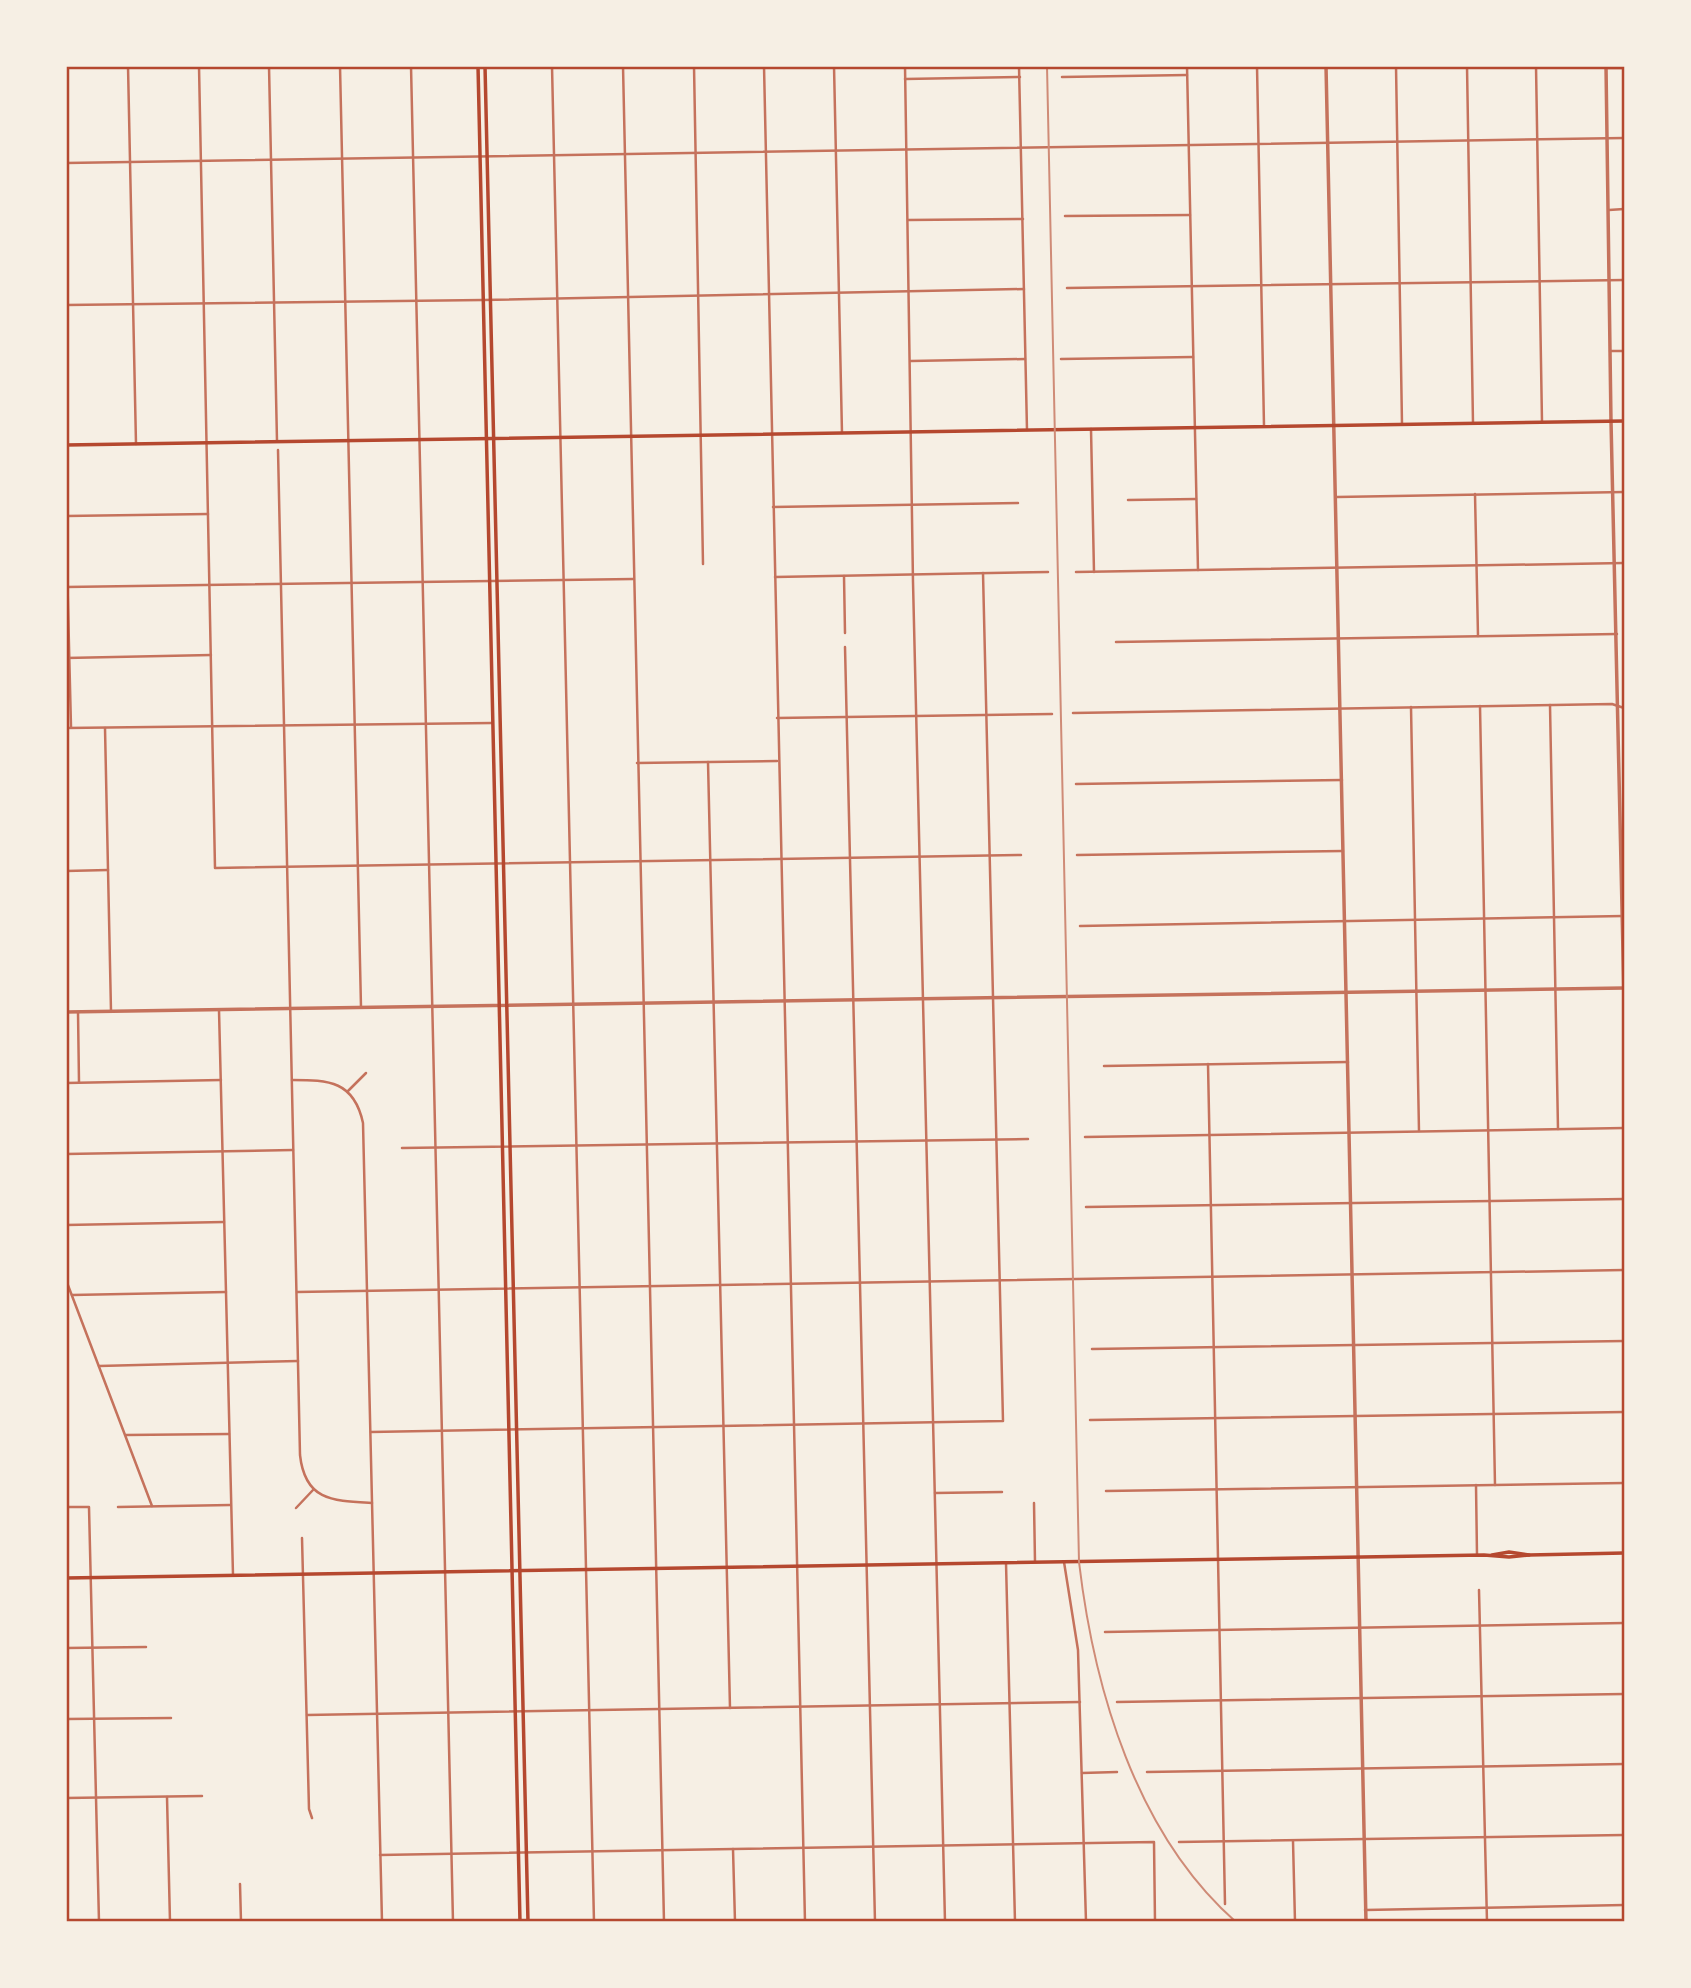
<svg xmlns="http://www.w3.org/2000/svg" width="1691" height="1988" font-family="Manrope,sans-serif">
	<style>
		.lines { fill: none; stroke-linecap: round; stroke-linejoin: round }
		.minor { stroke: #c5725c; stroke-width: 2.5 }
		.tertiary { stroke: #c5725c; stroke-width: 3.5 }
		.secondary { stroke: #b5482f; stroke-width: 3.5 }
		.primary { stroke: #b5482f; stroke-width: 3.5 }
		.rail { stroke: #cf8b77; stroke-width: 2 }
		.neatline { fill: none; stroke: #b5482f; stroke-width: 2.5 }
	</style>
	<rect width="100%" height="100%" fill="#f6efe4"/>
	<g class="lines">
		<!-- minor -->
		<g class="minor">
			<path d="M128 66 136 444"/>
			<path d="M199 66 215 868 1021 855"/>
			<path d="M269 66 277 441"/>
			<path d="M340 66 361 1007"/>
			<path d="M411 66 453 1922"/>
			<path d="M552 66 594 1922"/>
			<path d="M623 66 664 1922"/>
			<path d="M694 66 703 564"/>
			<path d="M764 66 805 1922"/>
			<path d="M834 66 842 433"/>
			<path d="M905 66 913 582 945 1922"/>
			<path d="M1019 66 1027 430"/>
			<path d="M1187 66 1198 570"/>
			<path d="M1257 66 1264 426"/>
			<path d="M1396 66 1402 424"/>
			<path d="M1467 66 1473 423"/>
			<path d="M1536 66 1542 422"/>
			<path d="M1606 68H1624"/>
			<path d="M1062 77 1187 75"/>
			<path d="M905 79 1020 77"/>
			<path d="M66 163 1624 138"/>
			<path d="M1609 210 1624 209"/>
			<path d="M1065 216 1190 215"/>
			<path d="M908 220 1023 219"/>
			<path d="M1067 288 1624 280"/>
			<path d="M66 305 483 300 1024 289"/>
			<path d="M1610 351H1624"/>
			<path d="M1061 359 1193 357"/>
			<path d="M911 361 1025 359"/>
			<path d="M1091 429 1094 572"/>
			<path d="M278 450 300 1455C305 1501 333 1501 372 1503"/>
			<path d="M1475 494 1478 636"/>
			<path d="M1337 497 1624 492"/>
			<path d="M1128 500 1196 499"/>
			<path d="M773 507 1018 503"/>
			<path d="M66 516 208 514"/>
			<path d="M66 524 71 727"/>
			<path d="M1076 572 1624 563"/>
			<path d="M844 576 845 633"/>
			<path d="M775 577 1048 572"/>
			<path d="M66 587 633 579"/>
			<path d="M1116 642 1617 634"/>
			<path d="M845 647 875 1922"/>
			<path d="M66 658 211 655"/>
			<path d="M1550 705 1558 1129"/>
			<path d="M1480 706 1495 1485"/>
			<path d="M1411 707 1419 1131"/>
			<path d="M1073 713 1612 704 1624 708"/>
			<path d="M777 718 1052 714"/>
			<path d="M66 728 492 723"/>
			<path d="M105 728 111 1011"/>
			<path d="M708 762 730 1708"/>
			<path d="M637 763 777 761"/>
			<path d="M1076 784 1342 780"/>
			<path d="M1077 855 1343 851"/>
			<path d="M66 871 108 870"/>
			<path d="M1080 926 1623 916"/>
			<path d="M219 1010 233 1575"/>
			<path d="M78 1012 79 1082"/>
			<path d="M1208 1064 1225 1904"/>
			<path d="M1104 1066 1348 1062"/>
			<path d="M292 1080C329 1080 354 1081 363 1123L382 1922"/>
			<path d="M66 1083 221 1080"/>
			<path d="M348 1091 366 1073"/>
			<path d="M1085 1137 1624 1128"/>
			<path d="M402 1148 1028 1139"/>
			<path d="M66 1154 293 1150"/>
			<path d="M1086 1207 1624 1199"/>
			<path d="M66 1225 224 1222"/>
			<path d="M66 1280 152 1506"/>
			<path d="M297 1292 1624 1270"/>
			<path d="M72 1295 226 1292"/>
			<path d="M1092 1349 1624 1341"/>
			<path d="M99 1366 298 1361"/>
			<path d="M1090 1420 1624 1412"/>
			<path d="M371 1432 1003 1421 983 573"/>
			<path d="M126 1435 229 1434"/>
			<path d="M1476 1485 1477 1555"/>
			<path d="M1106 1491 1624 1483"/>
			<path d="M935 1493 1002 1492"/>
			<path d="M1034 1503 1035 1562"/>
			<path d="M66 1507H89L99 1922"/>
			<path d="M118 1507 230 1505"/>
			<path d="M296 1508 313 1490"/>
			<path d="M302 1538 309 1809 312 1818"/>
			<path d="M1064 1562 1078 1650 1086 1922"/>
			<path d="M1006 1563 1015 1922"/>
			<path d="M1479 1590 1487 1922"/>
			<path d="M1105 1632 1624 1623"/>
			<path d="M66 1648 146 1647"/>
			<path d="M1117 1702 1624 1694"/>
			<path d="M307 1715 1080 1702"/>
			<path d="M66 1719 171 1718"/>
			<path d="M1147 1772 1624 1764"/>
			<path d="M1082 1773 1117 1772"/>
			<path d="M167 1797 170 1922"/>
			<path d="M66 1798 202 1796"/>
			<path d="M1293 1841 1295 1922"/>
			<path d="M1179 1842 1624 1835"/>
			<path d="M733 1849 735 1922"/>
			<path d="M380 1855 1154 1842 1155 1922"/>
			<path d="M240 1884 241 1922"/>
			<path d="M1365 1910 1624 1905"/>
		</g>
		<!-- tertiary -->
		<g class="tertiary">
			<path d="M1326 66 1366 1922"/>
			<path d="M1606 66 1611 421 1624 997"/>
			<path d="M66 1012 1624 988"/>
		</g>
		<!-- secondary -->
		<g class="secondary">
			<path d="M66 445 1624 421"/>
			<path d="M1492 1555 1509 1552 1529 1555"/>
			<path d="M66 1578 1484 1555 1509 1557 1529 1555 1624 1553"/>
		</g>
		<!-- primary -->
		<g class="primary">
			<path d="M478 66 520 1922"/>
			<path d="M485 66 528 1922"/>
		</g>
		<!-- rail -->
		<path class="rail" d="M1047 66 1079 1562C1094 1689 1136 1834 1236 1922"/>
	</g>
	<!-- border -->
	<rect width="1691" height="1988" fill="none" stroke="#f6efe4" stroke-width="136"/>
	<rect x="68" y="68" width="1555" height="1852" class="neatline"/>
</svg>
